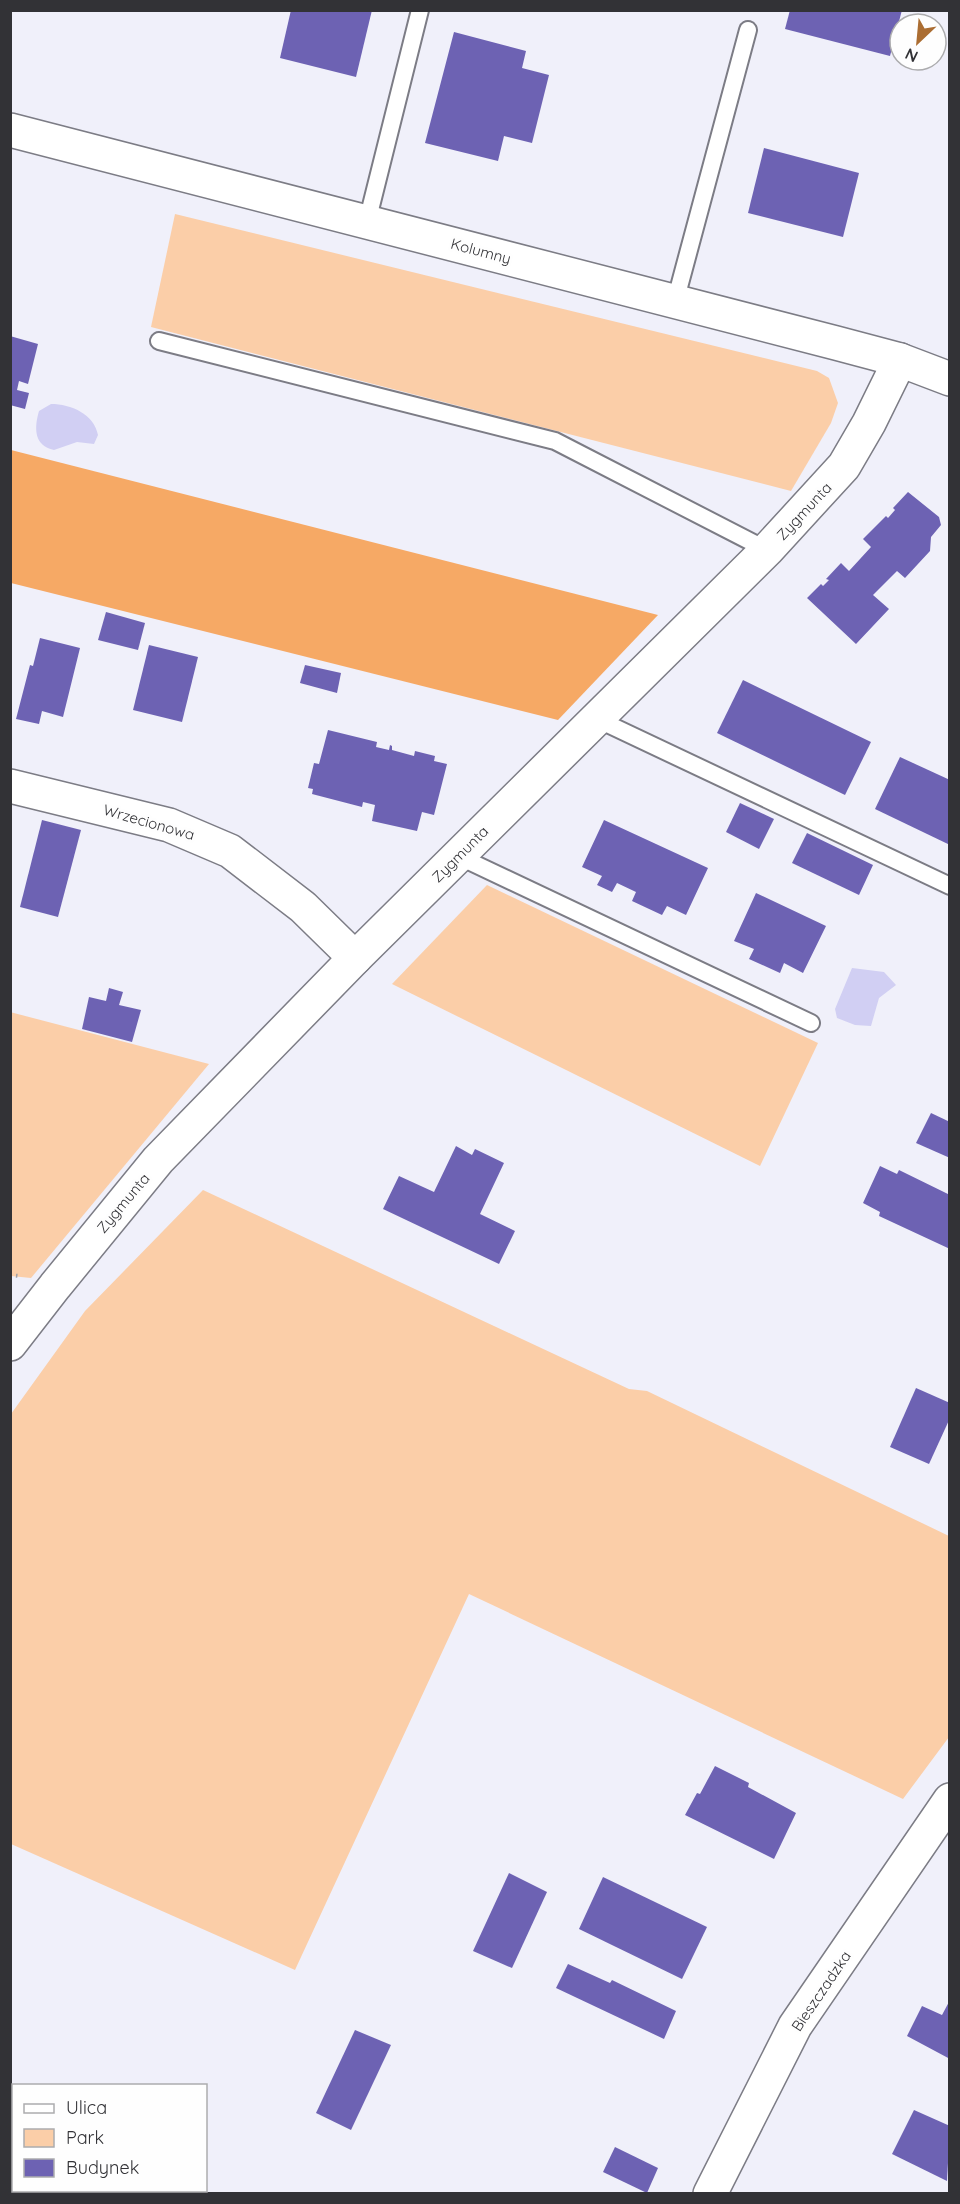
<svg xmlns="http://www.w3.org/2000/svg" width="960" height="2204" font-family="Quicksand,sans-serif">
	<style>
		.green { fill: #fbcea8 }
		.forest { fill: #f6a965 }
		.water { fill: #d1cff3 }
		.building { fill: #6d62b3 }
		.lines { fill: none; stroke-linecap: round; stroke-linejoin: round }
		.service-casing { stroke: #7c7c85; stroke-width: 20 }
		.minor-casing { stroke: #7c7c85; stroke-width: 36 }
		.tertiary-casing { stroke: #7c7c85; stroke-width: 36 }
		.path { stroke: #9f9fa6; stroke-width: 4; stroke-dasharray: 1.5 4.5; stroke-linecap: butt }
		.service { stroke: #fff; stroke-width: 16 }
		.minor { stroke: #fff; stroke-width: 33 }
		.tertiary { stroke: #fff; stroke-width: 33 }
		.labels { text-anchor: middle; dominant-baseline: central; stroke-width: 6; stroke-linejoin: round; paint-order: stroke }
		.street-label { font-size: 15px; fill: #323236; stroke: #fefefe }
	</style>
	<rect width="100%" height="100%" fill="#f0f0fa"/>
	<!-- green -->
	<g class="green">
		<path d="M175 214 817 371 829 378 838 403 831 423 791 491 151 327Z"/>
		<path d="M487 885 818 1043 760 1166 392 984Z"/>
		<path d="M10 1012 209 1064 31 1278 11 1276Z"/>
		<path d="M203 1190 629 1389 647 1391 949 1536V1737L903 1799 469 1594 295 1970 11 1844V1414L85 1311Z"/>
	</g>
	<!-- forest -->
	<path class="forest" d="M10 450H11L658 615 558 720 11 583Z"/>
	<!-- water -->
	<g class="water">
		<path d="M51 404C71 404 94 414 98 435L94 444 77 442 54 450C34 446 34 428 39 411Z"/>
		<path d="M852 968 884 972 896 985 879 998 871 1026 855 1025 837 1018 835 1009Z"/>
	</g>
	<!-- building -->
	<g class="building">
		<path d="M291 10H372L356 77 280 58Z"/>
		<path d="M790 10H902L890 56 785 29Z"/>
		<path d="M454 32 526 51 522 68 549 75 532 143 504 136 498 161 425 143Z"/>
		<path d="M764 148 859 173 843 237 748 213Z"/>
		<path d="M10 336 38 344 28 384 19 381 17 390 29 393 25 409 10 405Z"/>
		<path d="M908 492 939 517 941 525 931 537 930 551 905 578 897 571 873 595 889 609 856 644 807 598 821 584 823 586 829 580 826 579 841 563 849 571 871 547 863 539 886 516 888 518 895 510 893 508Z"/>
		<path d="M106 612 145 623 138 650 98 640Z"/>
		<path d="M40 638 80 648 63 717 42 711 39 724 16 719 30 665 33 666Z"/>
		<path d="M149 645 198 657 182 722 133 710Z"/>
		<path d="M305 665 341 673 337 693 300 683Z"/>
		<path d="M743 680 871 742 845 795 717 733Z"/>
		<path d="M328 730 377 742 376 747 389 750 390 745 392 746V750L414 756 415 751 435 756 434 761 447 764 434 815 422 812 417 831 372 821 375 805 363 802 362 807 312 794 313 789 308 788 314 763 319 764Z"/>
		<path d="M900 757 950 780V845L875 809Z"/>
		<path d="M740 803 774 819 759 849 726 832Z"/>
		<path d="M42 820 81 830 58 917 20 907Z"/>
		<path d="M604 820 708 868 686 915 667 906 662 915 632 901 636 892 617 883 612 892 597 885 602 876 582 867Z"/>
		<path d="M807 833 873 865 859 895 792 863Z"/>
		<path d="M756 893 826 926 803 973 784 963 780 973 749 959 754 949 734 941Z"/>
		<path d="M109 988 123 992 119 1005 141 1010 132 1042 82 1029 89 997 106 1001Z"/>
		<path d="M931 1113 950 1122V1158L916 1143Z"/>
		<path d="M456 1146 472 1155 475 1149 504 1163 480 1214 515 1231 499 1264 383 1209 399 1176 434 1192Z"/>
		<path d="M880 1166 897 1174 899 1170 950 1195V1249L879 1216 880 1212 863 1203Z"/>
		<path d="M916 1388 950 1403V1418L929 1464 890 1447Z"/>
		<path d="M715 1766 749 1783 748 1787 796 1813 774 1859 685 1815 697 1793 700 1794Z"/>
		<path d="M509 1873 547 1892 512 1968 473 1951Z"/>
		<path d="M603 1877 707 1927 682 1979 579 1929Z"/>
		<path d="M568 1964 610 1983 612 1980 676 2011 664 2039 556 1988Z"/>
		<path d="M950 2000V2059L907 2036 922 2006 942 2015Z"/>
		<path d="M355 2030 391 2045 351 2130 316 2113Z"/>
		<path d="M914 2110 950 2126 947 2181 892 2154Z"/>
		<path d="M615 2147 658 2168 647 2193 603 2172Z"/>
	</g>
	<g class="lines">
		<!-- service casing -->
		<g class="service-casing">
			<g id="service">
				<path d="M367 222 420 10"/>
				<path d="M675 302 748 30"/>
				<path d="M159 341 555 441 767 550"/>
				<path d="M597 719 950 886"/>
				<path d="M458 856 811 1023"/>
			</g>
		</g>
		<!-- minor casing -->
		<g class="minor-casing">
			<g id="minor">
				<path d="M10 786 169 825 230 851 303 907 355 958"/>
				<path d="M10 1344 55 1286 158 1160 355 958 767 550 844 466 869 423 900 360"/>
				<path d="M710 2194 795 2026 950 1800"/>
			</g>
		</g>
		<!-- tertiary casing -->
		<g class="tertiary-casing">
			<path id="tertiary" d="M10 130 836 343 900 360 950 379"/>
		</g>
		<!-- path -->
		<g class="path">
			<path d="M10 1275 19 1276"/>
			<path d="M10 2118 14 2119"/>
			<path d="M170 2190 176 2194"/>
		</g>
		<!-- service -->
		<use href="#service" class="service"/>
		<!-- minor -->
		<use href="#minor" class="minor"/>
		<!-- tertiary -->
		<use href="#tertiary" class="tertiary"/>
	</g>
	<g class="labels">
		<!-- street labels -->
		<g class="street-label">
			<text transform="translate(481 251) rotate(15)">Kolumny</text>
			<text transform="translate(804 511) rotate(-47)">Zygmunta</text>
			<text transform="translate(149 822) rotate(16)">Wrzecionowa</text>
			<text transform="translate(460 854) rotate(-45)">Zygmunta</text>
			<text transform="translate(123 1203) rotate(-50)">Zygmunta</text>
			<text transform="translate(821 1991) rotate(-56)">Bieszczadzka</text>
		</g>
	</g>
	<!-- border -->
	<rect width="960" height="2204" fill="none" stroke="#323236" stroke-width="24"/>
	<!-- legend -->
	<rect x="12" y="2084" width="195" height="108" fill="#fefefe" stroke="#acacae" stroke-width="1.5"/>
	<rect x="24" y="2104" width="30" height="9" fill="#ffffff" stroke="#acacae" stroke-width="1.5"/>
	<text x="66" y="2114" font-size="18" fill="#323236">Ulica</text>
	<rect x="24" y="2129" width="30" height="18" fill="#fbcea8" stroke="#acacae" stroke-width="1.5"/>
	<text x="66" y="2144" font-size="18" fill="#323236">Park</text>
	<rect x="24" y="2159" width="30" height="18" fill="#6d62b3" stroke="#acacae" stroke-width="1.5"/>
	<text x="66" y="2174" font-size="18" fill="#323236">Budynek</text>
	<!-- north arrow -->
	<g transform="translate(918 42) rotate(206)"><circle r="28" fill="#fefefe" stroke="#acacae" stroke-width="1.5"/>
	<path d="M0-4.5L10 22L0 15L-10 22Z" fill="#ab6d32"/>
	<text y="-9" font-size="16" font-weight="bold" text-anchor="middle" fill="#323236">N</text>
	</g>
</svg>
